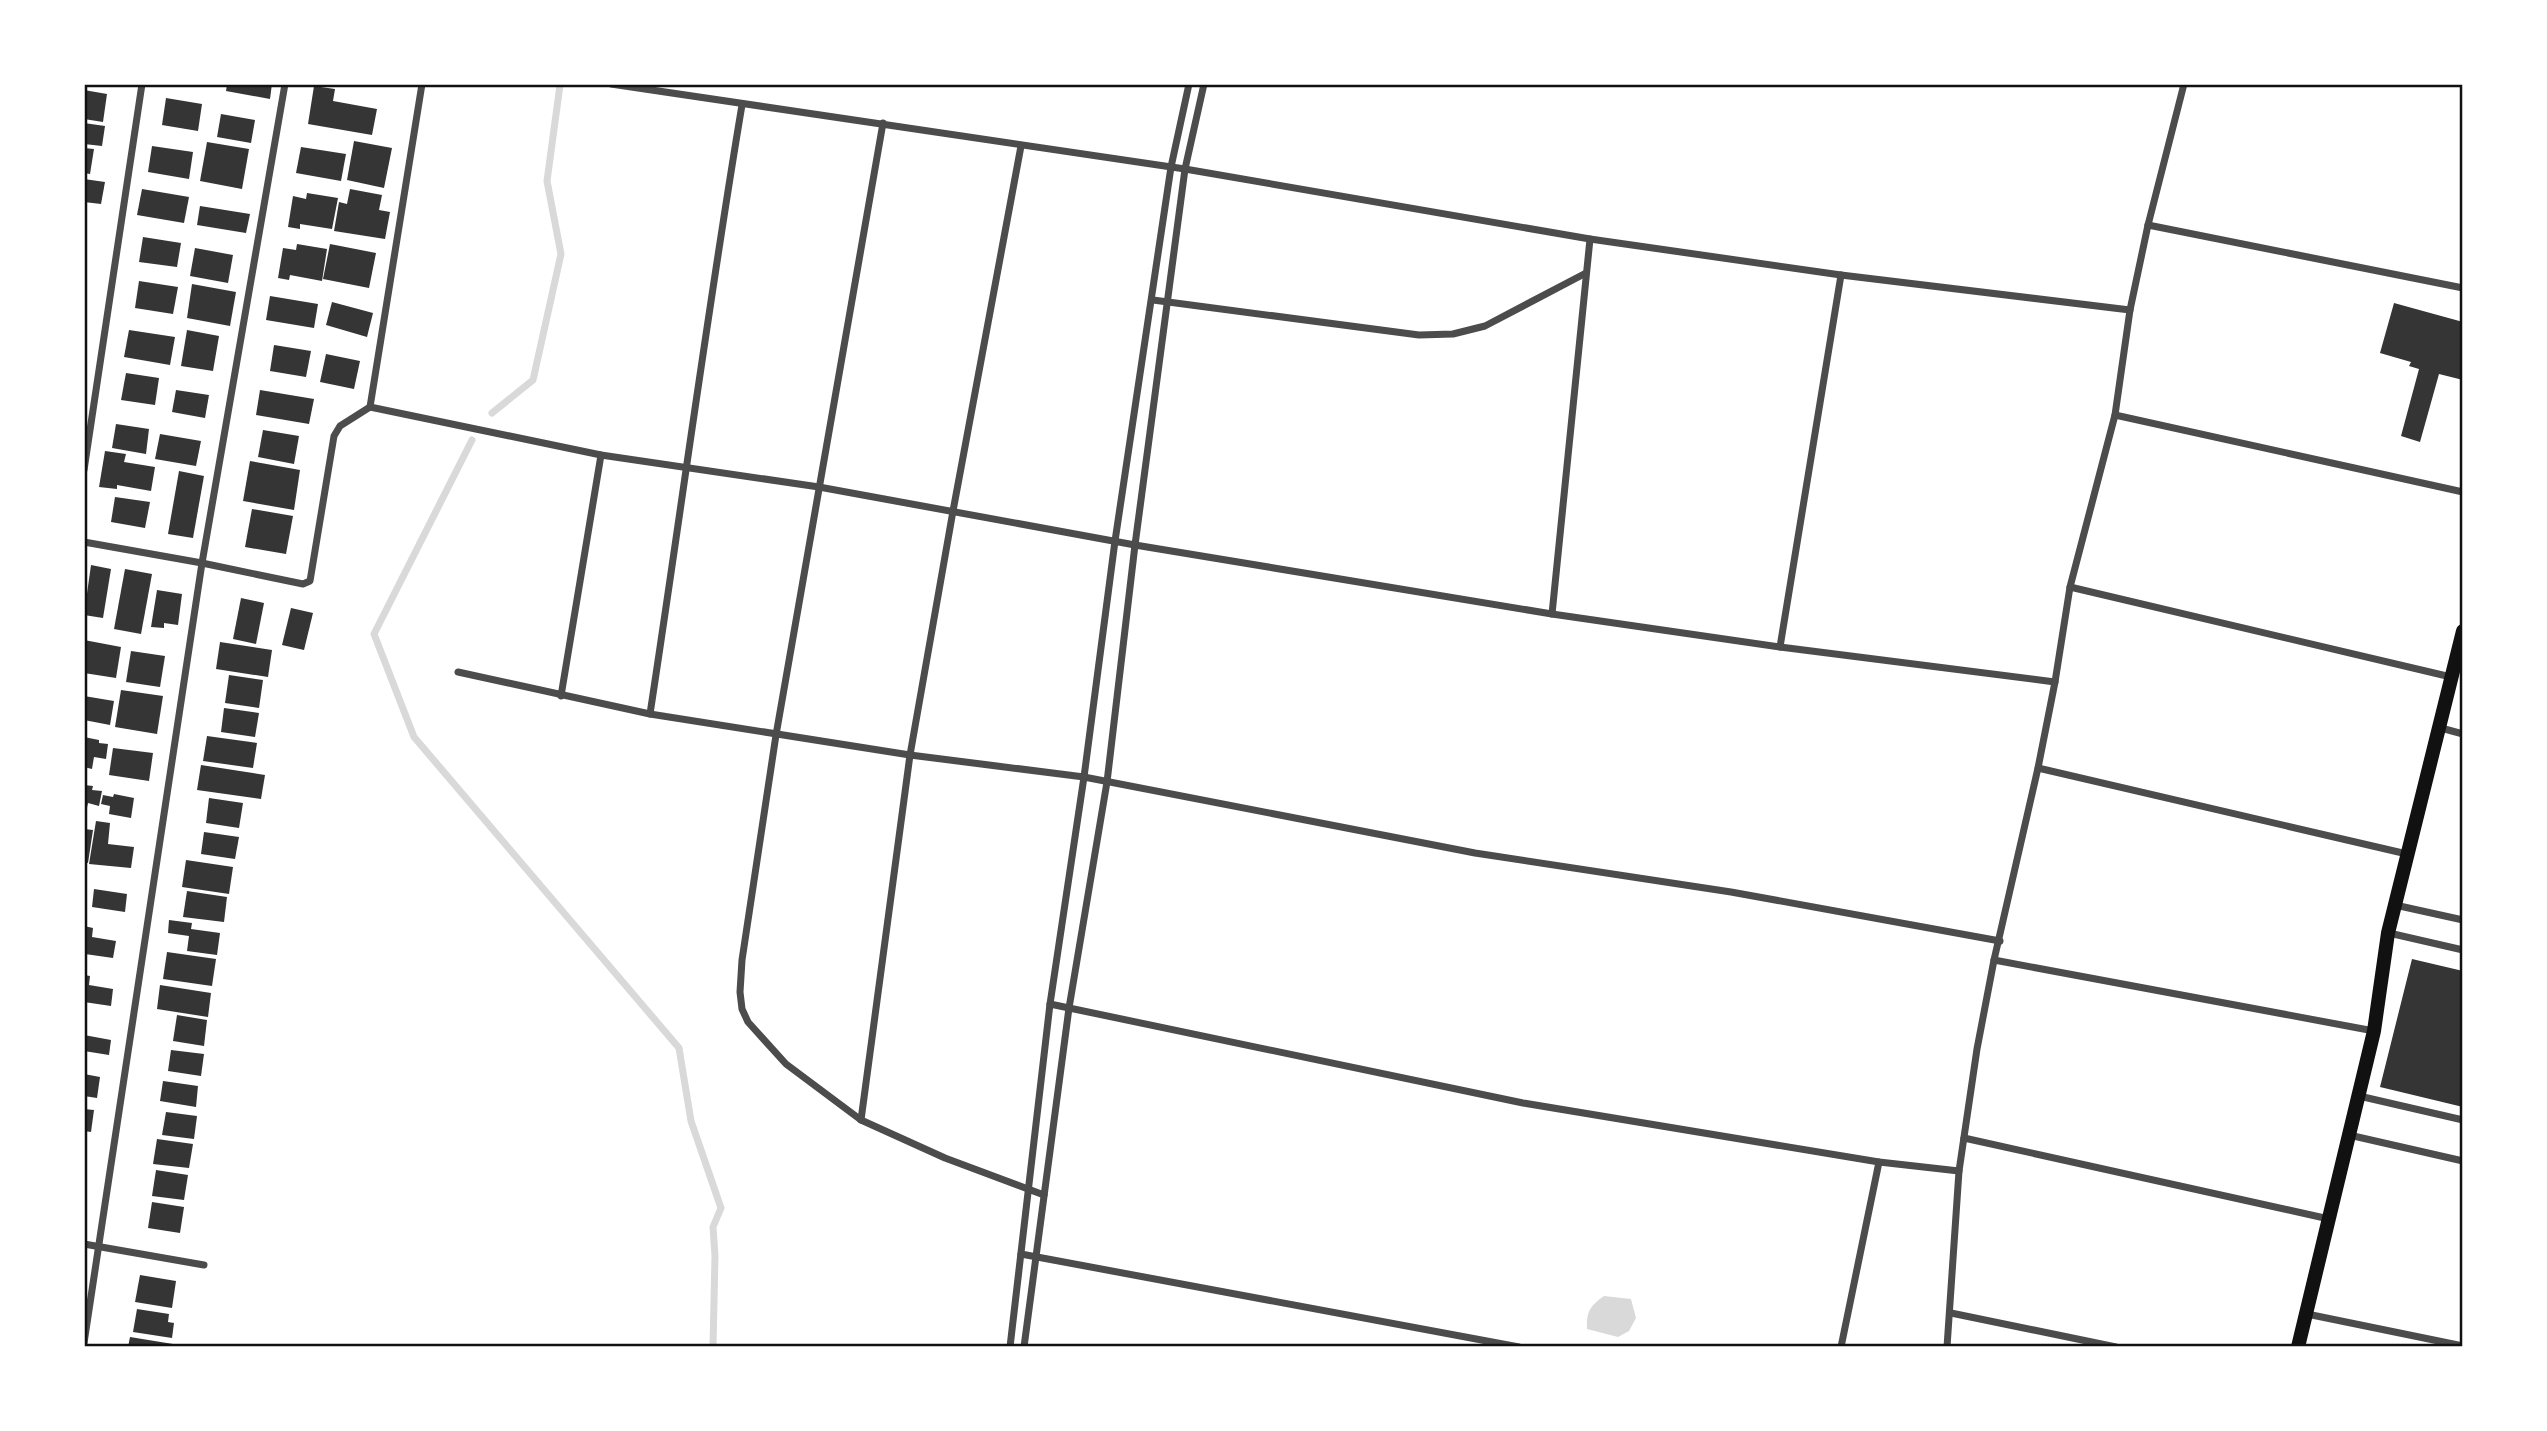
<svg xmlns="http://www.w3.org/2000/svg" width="2547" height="1431" font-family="Poppins,sans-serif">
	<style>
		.water { fill: #d9d9d9 }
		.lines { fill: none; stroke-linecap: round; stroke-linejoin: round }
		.stream { stroke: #d9d9d9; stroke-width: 7 }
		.building { fill: #353535 }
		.minor { stroke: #4c4c4c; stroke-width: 7 }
		.secondary { stroke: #111; stroke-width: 14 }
		.neatline { fill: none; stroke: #111; stroke-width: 2.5 }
	</style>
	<rect width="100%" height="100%" fill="#fff"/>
	<!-- water -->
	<path class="water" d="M1604 1296 1631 1299 1636 1318 1629 1331 1618 1337 1587 1329C1586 1312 1590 1306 1604 1296Z"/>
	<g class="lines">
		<!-- stream -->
		<g class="stream">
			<path d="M492 413 533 380 561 254 547 181 560 85"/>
			<path d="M472 440 374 634 414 737 679 1048 691 1121 721 1208 713 1227 715 1256 713 1347"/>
		</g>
	</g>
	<!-- building -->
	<g class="building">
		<path d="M227 84H272L270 99 226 91Z"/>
		<path d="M314 86 335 89 333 101 377 109 372 135 308 124Z"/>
		<path d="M84 90 107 94 103 122 84 119Z"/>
		<path d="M166 98 202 104 198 131 162 125Z"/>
		<path d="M221 114 255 120 251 143 217 137Z"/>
		<path d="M84 123 105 126 102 146 84 144Z"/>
		<path d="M354 141 392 148 384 188 347 180Z"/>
		<path d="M207 142 249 149 242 189 200 181Z"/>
		<path d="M152 146 193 152 189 179 148 172Z"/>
		<path d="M301 147 346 154 341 181 296 173Z"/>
		<path d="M84 148 94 149 90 174 84 173Z"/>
		<path d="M84 179 105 182 101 204 84 202Z"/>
		<path d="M142 189 189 197 184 223 137 215Z"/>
		<path d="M350 189 382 195 379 210 390 212 385 239 334 231 339 202 347 204Z"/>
		<path d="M307 193 338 198 332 229 300 224V229L288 227 293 196 306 199Z"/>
		<path d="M200 206 250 214 246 233 197 225Z"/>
		<path d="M143 237 181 243 177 267 139 262Z"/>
		<path d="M297 244 327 249 322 281 290 275 289 280 278 278 283 248 296 250Z"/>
		<path d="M330 244 376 253 369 288 323 279Z"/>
		<path d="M195 248 233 255 228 283 190 276Z"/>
		<path d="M139 281 178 287 173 314 135 308Z"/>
		<path d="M192 284 236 292 230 326 187 318Z"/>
		<path d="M270 296 318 304 314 328 266 320Z"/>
		<path d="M332 302 373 313 367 337 326 325Z"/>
		<path d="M2394 303 2463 322V380L2439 374 2420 442 2401 436 2419 369 2409 366 2411 362 2380 353Z"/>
		<path d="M129 330 175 337 170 365 124 357Z"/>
		<path d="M187 330 219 336 213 371 181 366Z"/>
		<path d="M274 345 311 351 306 377 270 371Z"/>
		<path d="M326 354 360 361 354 389 320 382Z"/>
		<path d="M126 373 159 378 155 405 121 400Z"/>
		<path d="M176 390 209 395 205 418 172 412Z"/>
		<path d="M260 390 314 399 309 424 256 415Z"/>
		<path d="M116 424 149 429 146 454 112 448Z"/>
		<path d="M263 430 299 436 294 464 258 457Z"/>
		<path d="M160 434 201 441 196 466 155 459Z"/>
		<path d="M105 451 126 454 124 462 155 467 151 491 117 485V489L99 487Z"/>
		<path d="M250 461 300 470 294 510 243 501Z"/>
		<path d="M179 471 204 476 193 538 168 534Z"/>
		<path d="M115 497 150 502 145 528 111 522Z"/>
		<path d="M252 509 293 516 286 554 245 547Z"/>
		<path d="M91 565 111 569 103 618 84 615Z"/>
		<path d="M125 569 152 574 141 634 114 629Z"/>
		<path d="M157 590 182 594 178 625 164 623V628L151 627Z"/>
		<path d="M241 598 264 603 256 644 233 639Z"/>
		<path d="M291 608 313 613 304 650 282 645Z"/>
		<path d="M84 640 121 647 116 678 84 673Z"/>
		<path d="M220 642 272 650 268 677 216 669Z"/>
		<path d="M131 651 165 656 160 687 126 682Z"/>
		<path d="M229 675 263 680 259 708 225 703Z"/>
		<path d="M121 690 163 696 157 734 115 727Z"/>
		<path d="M84 696 114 701 110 725 84 720Z"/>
		<path d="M224 708 259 713 255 737 221 732Z"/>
		<path d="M207 736 257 743 253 768 203 761Z"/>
		<path d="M84 737 99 740V743L108 744 106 759 94 757 92 769 84 767Z"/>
		<path d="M113 748 153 753 149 781 109 775Z"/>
		<path d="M201 765 265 775 261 799 197 790Z"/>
		<path d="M84 785 93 786 92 790 102 791 99 806 88 803 85 817Z"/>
		<path d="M114 794 134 798 131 818 109 814 110 806 101 804 103 795 113 797Z"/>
		<path d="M209 798 243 803 239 828 206 823Z"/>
		<path d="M96 821 110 823 108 844 134 847 131 868 89 864Z"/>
		<path d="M84 829 93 830 88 863 84 862Z"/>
		<path d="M204 832 239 837 235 859 201 854Z"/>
		<path d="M186 860 233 867 229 894 182 887Z"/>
		<path d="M94 889 127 894 125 912 92 907Z"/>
		<path d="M187 891 227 897 224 922 183 917Z"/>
		<path d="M169 920 192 923 191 929 220 933 217 955 187 951 189 936 168 933Z"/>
		<path d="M84 926 93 928 92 937 116 941 113 958 85 954 87 944H84Z"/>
		<path d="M167 952 216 959 212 986 163 979Z"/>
		<path d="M2412 959 2463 971V1107L2380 1087Z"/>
		<path d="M84 975 90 976 89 985 113 989 111 1006 84 1002Z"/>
		<path d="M160 985 211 993 208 1017 157 1009Z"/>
		<path d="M177 1015 207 1020 204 1046 173 1041Z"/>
		<path d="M84 1035 111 1040 109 1055 84 1051Z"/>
		<path d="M171 1050 204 1054 201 1076 168 1071Z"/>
		<path d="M84 1074 100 1077 97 1098 84 1096Z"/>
		<path d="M163 1081 198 1086 196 1107 160 1101Z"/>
		<path d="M84 1109 94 1110 91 1132 84 1131Z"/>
		<path d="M166 1112 197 1116 194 1139 162 1135Z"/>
		<path d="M157 1139 193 1144 189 1168 153 1164Z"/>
		<path d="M156 1170 188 1175 184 1200 152 1196Z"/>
		<path d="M152 1202 184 1207 180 1233 148 1228Z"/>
		<path d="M140 1275 176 1281 172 1308 135 1302Z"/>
		<path d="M137 1309 169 1314 168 1322 174 1323 172 1338 133 1332Z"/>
		<path d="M130 1337 173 1344V1347H128Z"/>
	</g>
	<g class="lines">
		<!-- minor -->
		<g class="minor">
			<path d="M611 84 1185 169 1590 239 1841 275 2130 310"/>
			<path d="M883 123 776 735 742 960 740 992 742 1009 748 1022 786 1064 861 1120 945 1158 1044 1195"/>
			<path d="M2148 225 2463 288"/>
			<path d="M1153 300 1419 335 1453 334 1485 326 1586 273"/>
			<path d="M370 407 422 84"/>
			<path d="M2115 415 2463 492"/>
			<path d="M84 470 142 84"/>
			<path d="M84 542 202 563 303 584 310 581 334 436 340 426 370 407 601 455 819 487 1135 545 1552 614 1780 647 2055 682"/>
			<path d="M2070 587 2451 677"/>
			<path d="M1552 614 1590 239"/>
			<path d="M1780 647 1841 275"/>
			<path d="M458 672 650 714 910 755 1084 777 1475 853 1731 892 2000 941"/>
			<path d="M561 696 601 455"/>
			<path d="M650 714C681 511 708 307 742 105"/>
			<path d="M2441 728 2463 734"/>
			<path d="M2038 768 2407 854"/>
			<path d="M2395 905 2463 920"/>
			<path d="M2389 933 2463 950"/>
			<path d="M1994 960 2374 1031"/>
			<path d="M1050 1004 1523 1103 1879 1162 1959 1171"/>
			<path d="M2359 1096 2463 1120"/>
			<path d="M861 1120 910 755 953 511 1021 146"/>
			<path d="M2349 1135 2463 1161"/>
			<path d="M1964 1138 2329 1219"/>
			<path d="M84 1244 204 1265"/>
			<path d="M1021 1254 1519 1347"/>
			<path d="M1951 1313 2116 1347"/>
			<path d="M2307 1314 2463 1346"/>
			<path d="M84 1343 202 563 285 84"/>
			<path d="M1010 1347 1050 1004 1084 777 1115 541 1171 167 1189 84"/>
			<path d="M1024 1347 1069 1008 1107 782 1135 545 1185 169 1204 84"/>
			<path d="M1841 1347 1879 1162"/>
			<path d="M1947 1347 1959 1171 1977 1049 1994 960 2038 768 2055 682 2070 587 2115 415 2130 310 2148 225 2184 84"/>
		</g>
		<!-- secondary -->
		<path class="secondary" d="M2298 1347 2374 1031 2388 933 2463 631"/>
	</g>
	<!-- border -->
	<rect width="2547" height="1431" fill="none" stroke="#ffffff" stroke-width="172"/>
	<rect x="86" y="86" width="2375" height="1259" class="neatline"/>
</svg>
